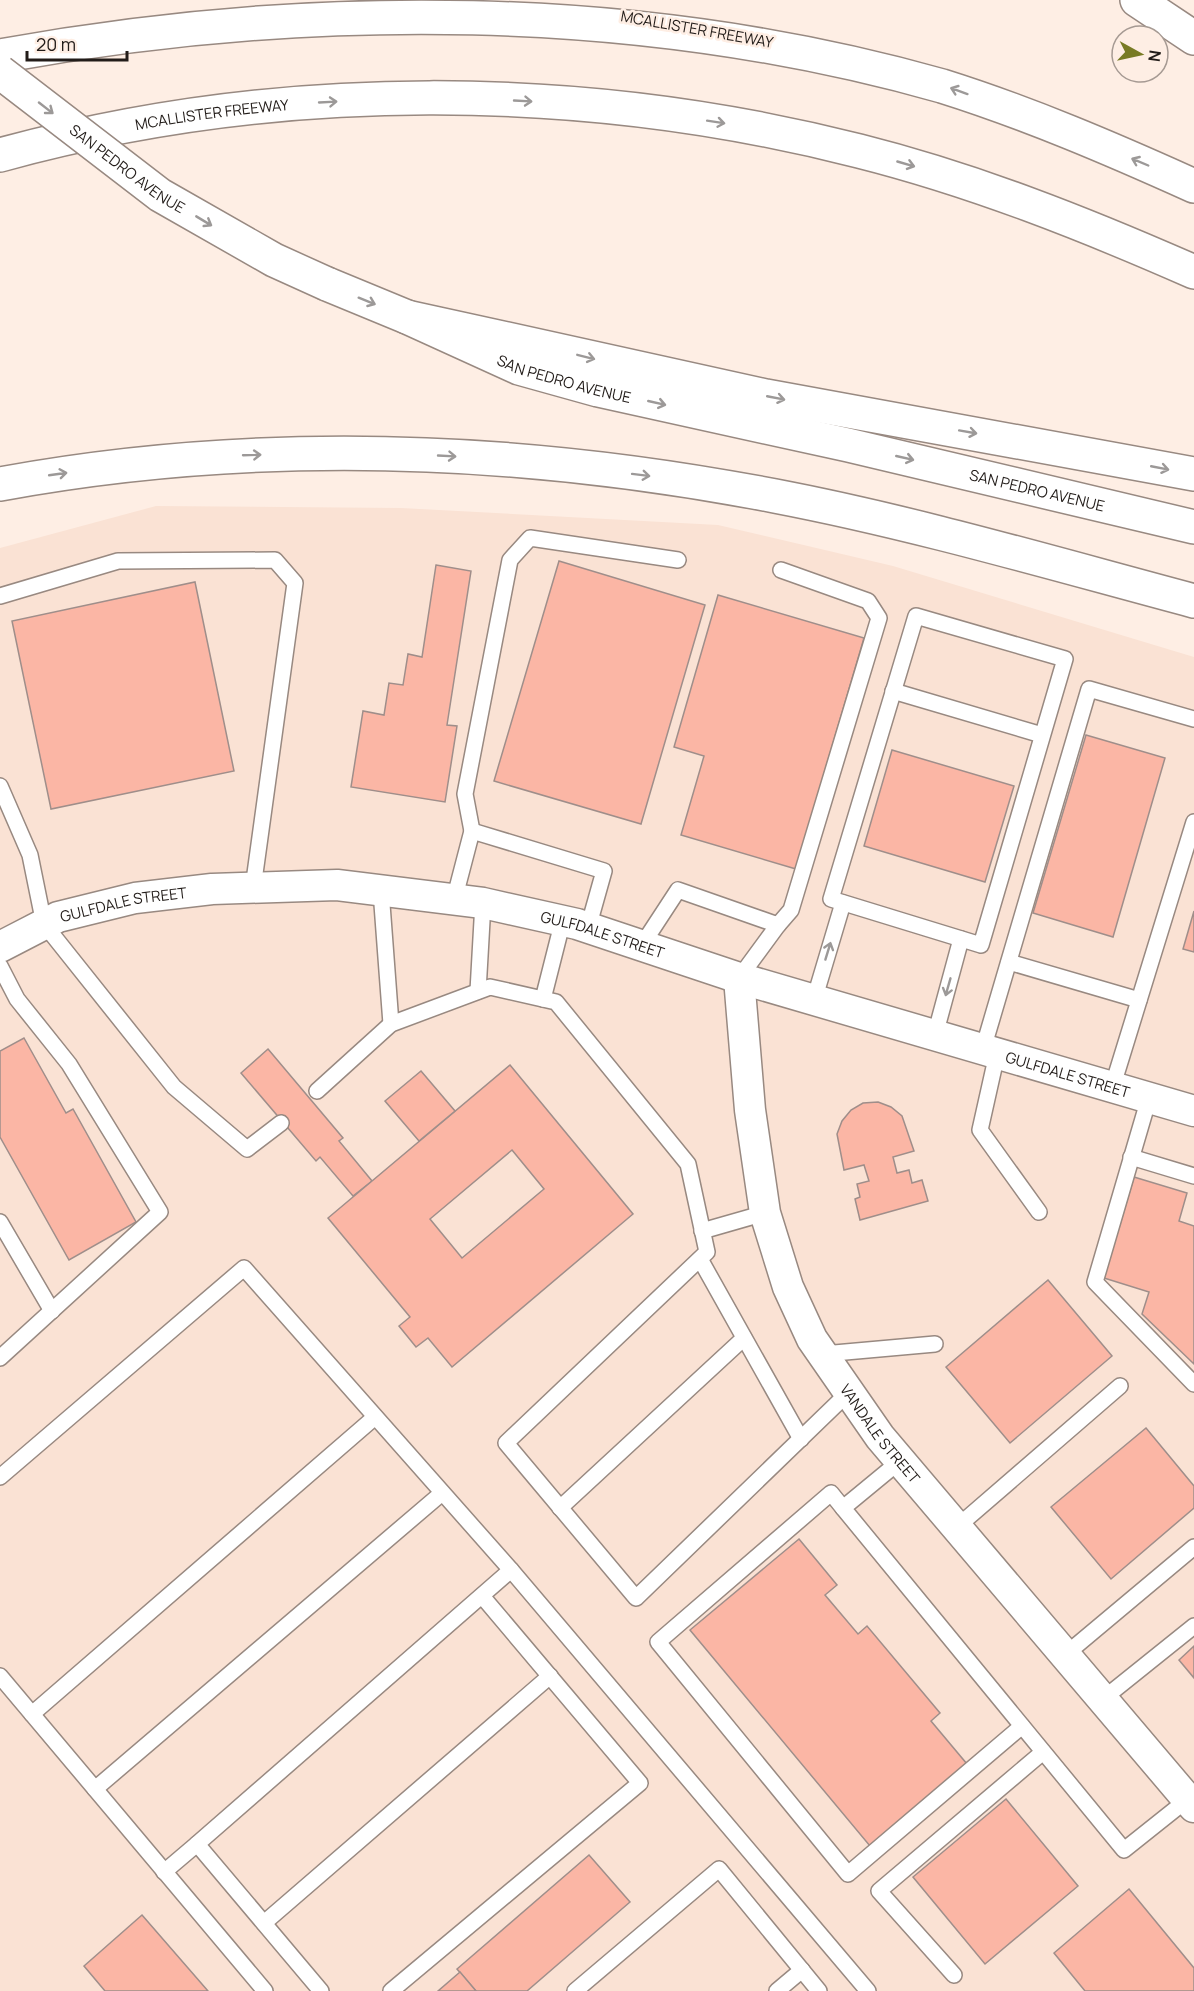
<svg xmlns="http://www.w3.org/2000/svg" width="1194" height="1991" font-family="Manrope,sans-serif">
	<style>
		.built { fill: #fae2d4 }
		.building { fill: #fbb6a5; stroke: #9f8e8a; stroke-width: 1.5; fill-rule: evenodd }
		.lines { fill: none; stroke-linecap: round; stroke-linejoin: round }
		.lane-casing { stroke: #988981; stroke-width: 18 }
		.street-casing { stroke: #988981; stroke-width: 33 }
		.secondary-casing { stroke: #988981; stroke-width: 36 }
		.highway-casing { stroke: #988981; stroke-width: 36 }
		.lane { stroke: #fff; stroke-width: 15 }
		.street { stroke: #fff; stroke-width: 30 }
		.secondary { stroke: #fff; stroke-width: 33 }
		.highway { stroke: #fff; stroke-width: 33 }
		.secondary-bridge-casing { stroke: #988981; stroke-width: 36; stroke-linecap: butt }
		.secondary-bridge { stroke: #fff; stroke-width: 33 }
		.oneway { stroke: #9c9998 }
		.labels { text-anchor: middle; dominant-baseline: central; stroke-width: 5; stroke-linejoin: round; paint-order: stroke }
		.street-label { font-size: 15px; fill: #221c19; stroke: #feeee4 }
	</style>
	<rect width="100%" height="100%" fill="#feeee4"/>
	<!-- built -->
	<path class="built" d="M156 506 401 508 718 525 893 566 1194 657V1991H0V548Z"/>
	<!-- building -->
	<g class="building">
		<path d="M559 561 705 605 641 824 494 781Z"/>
		<path d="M436 565 471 571 447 725 457 726 445 802 351 787 363 711 384 715 389 683 403 685 408 654 422 657Z"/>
		<path d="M195 582 234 771 51 809 12 621Z"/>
		<path d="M718 595 864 638 796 869 681 835 704 756 674 747Z"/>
		<path d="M1086 735 1165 758 1113 937 1033 913Z"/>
		<path d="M892 750 1014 786 985 882 864 846Z"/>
		<path d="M1194 911V952L1183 949Z"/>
		<path d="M24 1038 66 1113 73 1109 136 1222 69 1260 0 1137V1051Z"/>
		<path d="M268 1049 343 1138 339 1141 372 1181 353 1196 320 1157 316 1161 241 1073Z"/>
		<path d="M510 1065 633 1214 452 1367 428 1338 416 1347 399 1326 410 1317 328 1218ZM512 1150 544 1189 462 1258 430 1219Z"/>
		<path d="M421 1071 455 1111 419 1141 385 1101Z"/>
		<path d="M878 1102 891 1107 902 1116 914 1151 893 1157 897 1173 909 1170 912 1183 922 1180 928 1201 860 1220 855 1199 860 1197 857 1184 869 1181 864 1165 844 1170 837 1134 842 1121 851 1110 863 1103Z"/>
		<path d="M1134 1177 1187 1193 1179 1221 1194 1226V1364L1142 1314 1149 1292 1104 1278Z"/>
		<path d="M1048 1280 1112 1356 1010 1443 946 1367Z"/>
		<path d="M1146 1428 1194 1486V1508L1111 1579 1051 1507Z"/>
		<path d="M799 1539 837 1585 825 1595 858 1634 867 1626 940 1713 931 1721 967 1764 870 1846 690 1630Z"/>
		<path d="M1194 1646V1678L1179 1660Z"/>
		<path d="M1006 1799 1078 1886 985 1964 913 1877Z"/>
		<path d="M589 1855 630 1902 527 1991H476L457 1969Z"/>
		<path d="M1129 1889 1194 1968V1991H1085L1054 1953Z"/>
		<path d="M142 1915 208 1991H105L84 1966Z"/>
		<path d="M460 1972 476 1991H438Z"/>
	</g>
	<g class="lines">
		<!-- lane casing -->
		<g class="lane-casing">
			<g id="lane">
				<path d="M0 596 118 561 275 560 295 583 253 888"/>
				<path d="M916 616 1065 659 981 945 831 899Z"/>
				<path d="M893 691 1042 735"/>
				<path d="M0 786 30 855 44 924 174 1087 247 1149 281 1123"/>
				<path d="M472 831 465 794 510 560 530 538 678 560"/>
				<path d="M381 891 391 1024"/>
				<path d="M454 900 472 831 604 871 588 928"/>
				<path d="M642 945 678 890 778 925 791 910 879 618 868 601 781 570"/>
				<path d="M1009 962 1139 1000"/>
				<path d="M0 966 17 999 69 1064 160 1212 0 1358"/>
				<path d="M739 978 778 925"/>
				<path d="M478 991 483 903"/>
				<path d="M543 999 563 920"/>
				<path d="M814 1000 843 903"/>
				<path d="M935 1035 961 939"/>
				<path d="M983 1049 1089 689 1194 719"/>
				<path d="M997 1054 980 1130 1039 1212"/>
				<path d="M1112 1088 1194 822"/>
				<path d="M317 1091 391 1024 490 987 556 1002 688 1164 707 1252 506 1443 636 1598 849 1392"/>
				<path d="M1149 1098 1095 1282 1194 1384"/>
				<path d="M1131 1157 1194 1176"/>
				<path d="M0 1222 52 1311"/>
				<path d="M702 1231 765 1213"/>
				<path d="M700 1259 801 1439"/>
				<path d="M823 1354 935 1344"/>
				<path d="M900 1461 843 1508 1124 1850 1188 1799"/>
				<path d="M0 1477 244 1268 511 1570 868 1991"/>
				<path d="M560 1508 744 1338"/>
				<path d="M843 1508 831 1493 658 1642 848 1874 1022 1726"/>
				<path d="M957 1527 1120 1386"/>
				<path d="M1065 1655 1194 1547"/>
				<path d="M0 1676 265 1991"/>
				<path d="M1103 1699 1194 1626"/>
				<path d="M32 1714 375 1417"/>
				<path d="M95 1789 442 1493"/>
				<path d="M164 1872 197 1844"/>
				<path d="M264 1923 550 1676"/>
				<path d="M954 1975 879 1891 1043 1752"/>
				<path d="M321 1991 197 1844 511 1570"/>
				<path d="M391 1991 640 1783 482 1596"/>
				<path d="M575 1991 719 1869 819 1991"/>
				<path d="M777 1991 802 1970"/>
			</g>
		</g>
		<!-- street casing -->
		<g class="street-casing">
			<g id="street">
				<path id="s1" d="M0 947 58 917 135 898 212 889 337 885 483 903 577 924 739 978 1194 1111"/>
				<path id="s2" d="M739 978 750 1110 765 1213 788 1287 812 1339 880 1437 1194 1807"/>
			</g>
		</g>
		<!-- secondary casing -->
		<g class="secondary-casing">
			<g id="secondary">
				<path id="s3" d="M327 284 407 317 519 368 598 390 848 445 1194 527"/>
			</g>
		</g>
		<!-- highway casing -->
		<g class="highway-casing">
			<g id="highway">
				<path d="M1137 0 1194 38"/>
				<path d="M0 56C309 0 638 0 942 86 1028 113 1112 149 1194 186"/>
				<path id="s4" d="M0 155C277 79 581 80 859 151 974 180 1085 224 1194 272"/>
				<path d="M407 317 766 396 1194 474"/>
				<path d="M0 484C256 437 520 447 775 496 916 523 1055 564 1194 601"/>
			</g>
		</g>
		<!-- lane -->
		<use href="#lane" class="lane"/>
		<!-- street -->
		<use href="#street" class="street"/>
		<!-- secondary -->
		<use href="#secondary" class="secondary"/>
		<!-- highway -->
		<use href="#highway" class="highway"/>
		<!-- secondary-bridge casing -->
		<g class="secondary-bridge-casing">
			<g id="secondary-bridge">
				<path id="s5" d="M0 72 160 195 274 260 327 284"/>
			</g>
		</g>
		<!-- secondary-bridge -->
		<use href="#secondary-bridge" class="secondary-bridge"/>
	</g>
	<!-- one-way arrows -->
	<defs><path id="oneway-shaft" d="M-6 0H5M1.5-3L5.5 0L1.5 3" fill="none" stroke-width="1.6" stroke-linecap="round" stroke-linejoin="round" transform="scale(1.5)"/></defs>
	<g class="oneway">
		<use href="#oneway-shaft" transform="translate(959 91) rotate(-160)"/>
		<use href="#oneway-shaft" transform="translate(523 101) rotate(3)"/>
		<use href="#oneway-shaft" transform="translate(328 102) rotate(-3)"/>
		<use href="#oneway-shaft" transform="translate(46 108) rotate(38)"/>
		<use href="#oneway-shaft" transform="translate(716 122) rotate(9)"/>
		<use href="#oneway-shaft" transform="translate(1140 162) rotate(-157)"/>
		<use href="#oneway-shaft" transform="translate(906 164) rotate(16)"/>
		<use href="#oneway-shaft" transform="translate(204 221) rotate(31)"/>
		<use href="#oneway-shaft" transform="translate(367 301) rotate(22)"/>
		<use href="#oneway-shaft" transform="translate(586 357) rotate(14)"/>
		<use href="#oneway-shaft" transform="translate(776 398) rotate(11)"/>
		<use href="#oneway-shaft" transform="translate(657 403) rotate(13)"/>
		<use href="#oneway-shaft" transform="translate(968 432) rotate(10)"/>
		<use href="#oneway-shaft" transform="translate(252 455) rotate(-2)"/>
		<use href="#oneway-shaft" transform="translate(447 456) rotate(3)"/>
		<use href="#oneway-shaft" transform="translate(905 458) rotate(13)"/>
		<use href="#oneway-shaft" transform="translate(1160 468) rotate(11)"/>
		<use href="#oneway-shaft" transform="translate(58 474) rotate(-8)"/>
		<use href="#oneway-shaft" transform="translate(641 475) rotate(7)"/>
		<use href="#oneway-shaft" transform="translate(828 951) rotate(-73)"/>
		<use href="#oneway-shaft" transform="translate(948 987) rotate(106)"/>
	</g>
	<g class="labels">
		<!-- street labels -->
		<g class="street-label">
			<text transform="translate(697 29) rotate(10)">MCALLISTER FREEWAY</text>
			<text stroke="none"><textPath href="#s4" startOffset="216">MCALLISTER FREEWAY</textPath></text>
			<text stroke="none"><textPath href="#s5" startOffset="160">SAN PEDRO AVENUE</textPath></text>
			<text stroke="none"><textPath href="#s3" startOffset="256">SAN PEDRO AVENUE</textPath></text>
			<text stroke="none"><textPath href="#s3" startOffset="742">SAN PEDRO AVENUE</textPath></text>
			<text stroke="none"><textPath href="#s1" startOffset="132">GULFDALE STREET</textPath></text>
			<text stroke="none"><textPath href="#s1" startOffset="618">GULFDALE STREET</textPath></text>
			<text stroke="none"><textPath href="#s1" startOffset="1104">GULFDALE STREET</textPath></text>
			<text stroke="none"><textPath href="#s2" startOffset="488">VANDALE STREET</textPath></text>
		</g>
	</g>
	<!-- north arrow -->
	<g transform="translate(1140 54) rotate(98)"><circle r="28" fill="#feeee4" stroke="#a69a93" stroke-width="1.5"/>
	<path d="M0-4.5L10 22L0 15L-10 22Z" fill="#787b24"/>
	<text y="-9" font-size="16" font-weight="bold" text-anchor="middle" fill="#221c19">N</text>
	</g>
	<!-- scale -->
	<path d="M27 51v9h100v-9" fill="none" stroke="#221c19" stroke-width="3"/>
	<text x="36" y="51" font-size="18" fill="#221c19" stroke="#feeee4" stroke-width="4.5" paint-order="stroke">20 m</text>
</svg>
